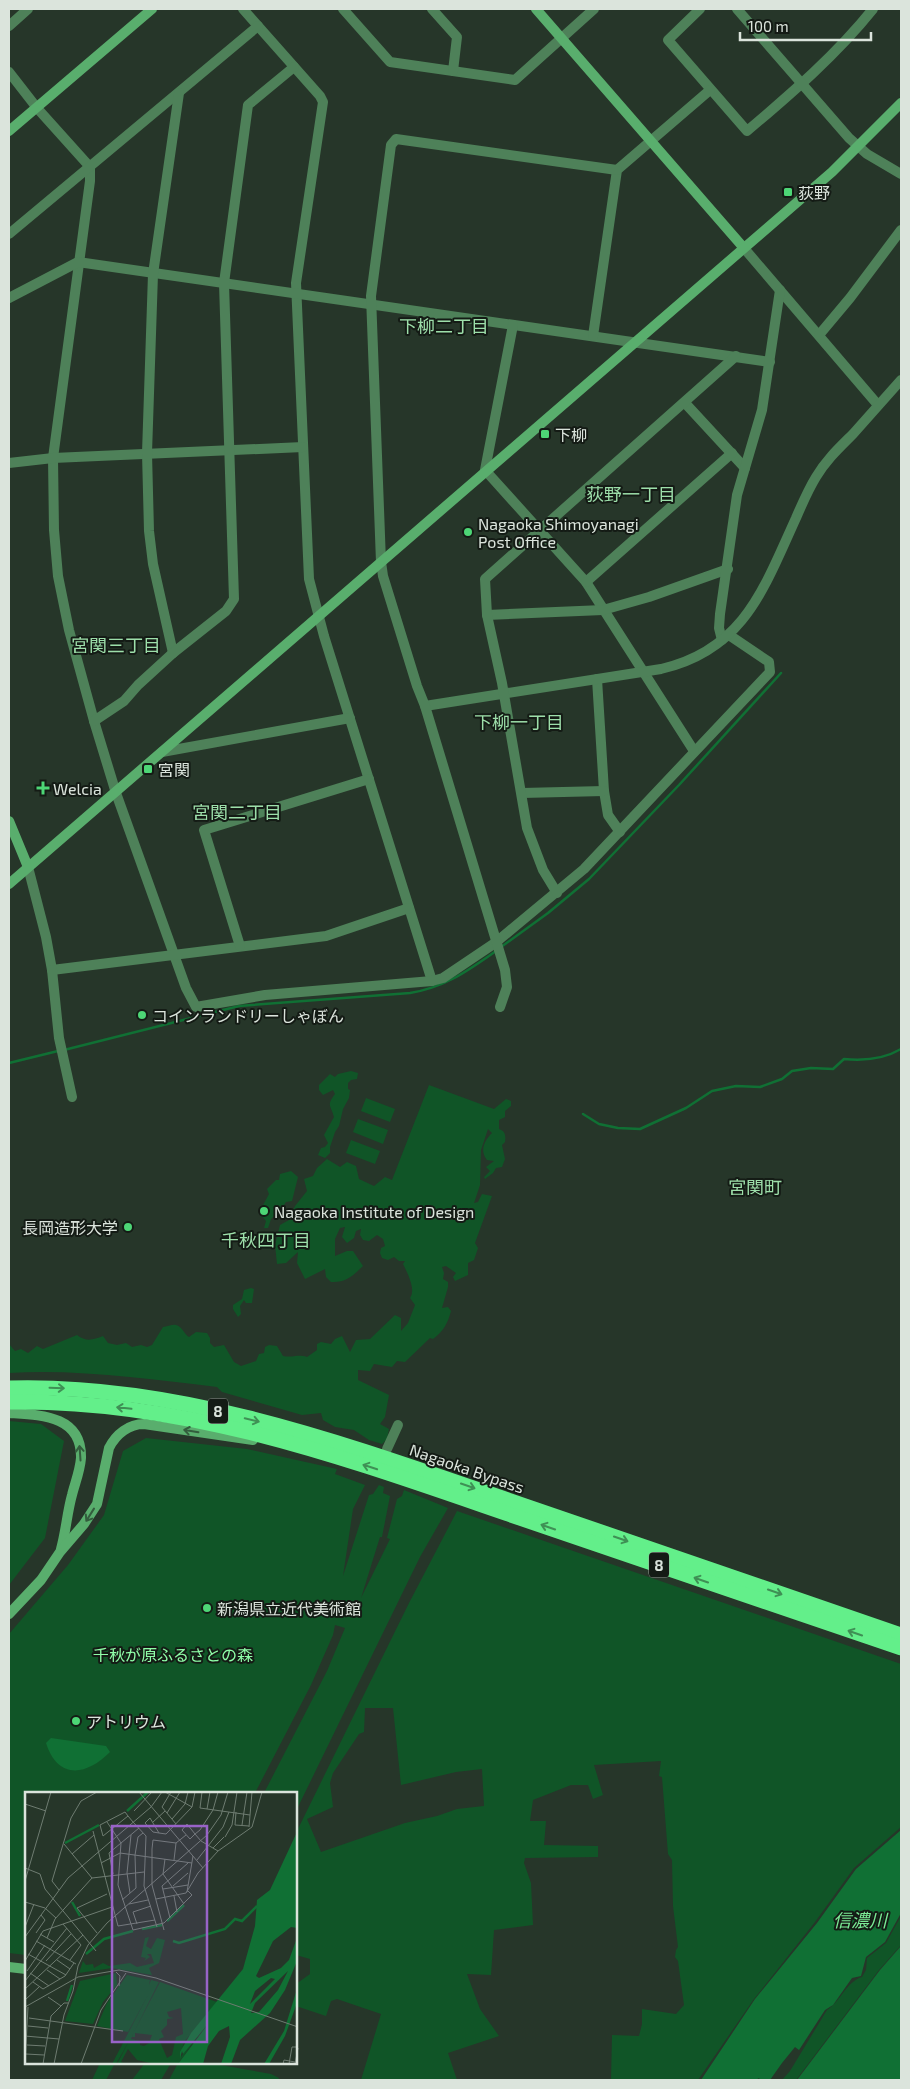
<svg xmlns="http://www.w3.org/2000/svg" width="910" height="2089" font-family="'Exo 2','Noto Sans JP',sans-serif">
	<style>
		.green { fill: #105527; fill-rule: evenodd }
		.water { fill: #107034 }
		.lines { fill: none; stroke-linecap: round; stroke-linejoin: round }
		.stream { stroke: #107034; stroke-width: 2.5 }
		.street { stroke: #4e8159; stroke-width: 10 }
		.secondary { stroke: #59ae6d; stroke-width: 10 }
		.highway { stroke: #63ef8a; stroke-width: 15 }
		.oneway { stroke: #3f9055 }
		.oneway2 { stroke: #335d3d }
		.poi-dot { fill: #4dd676; stroke: #141b15; stroke-width: 2 }
		.labels { text-anchor: middle; dominant-baseline: central; stroke-width: 4; stroke-linejoin: round; paint-order: stroke }
		.shield { fill: #141b15; stroke: #9fa8a0; stroke-width: 1 }
		.shield-label { font-size: 15px; font-weight: bold; fill: #dbe4dc }
		.poi-label { font-size: 16px; fill: #dbe4dc; stroke: #141b15; text-anchor: start }
		.street-label { font-size: 16px; fill: #dbe4dc; stroke: #141b15 }
		.park-label { font-size: 16px; fill: #8ffea8; stroke: #141b15 }
		.neighbourhood-label { font-size: 18px; fill: #9ddfaa; stroke: #141b15 }
		.water-label { font-size: 18px; font-style: italic; fill: #7bea96; stroke: #141b15 }
		.inset-river { fill: none; stroke: #107034; stroke-width: 2.5 }
		.inset-road { fill: none; stroke: #6e7c71; stroke-width: 1 }
		.view { fill: #9863c8; fill-opacity: 0.15; stroke: #9863c8; stroke-width: 2.5 }
		.inset-edge { fill: none; stroke: #dbe4dc; stroke-width: 2.5 }
	</style>
	<rect width="100%" height="100%" fill="#263629"/>
	<!-- green -->
	<g class="green">
		<path d="M351 1071 358 1073 357 1079 351 1080 348 1083V1089L350 1090 349 1098 343 1109 339 1126 335 1132 330 1147V1153L325 1158 318 1155 321 1148 325 1147 328 1143 324 1135 334 1117C331 1105 326 1106 335 1094L333 1090 323 1095 319 1090V1085L330 1074 335 1077 338 1074Z"/>
		<path d="M429 1085 494 1109 506 1099 511 1101V1106L505 1111V1117L499 1120V1129C505 1131 506 1135 505 1142L502 1145 505 1159 502 1167 496 1168 493 1173 485 1179 484 1177 490 1171 486 1167 494 1161 487 1160C479 1150 485 1140 492 1133L488 1129 481 1150 480 1185 474 1203 478 1202 482 1194 492 1196 475 1243 478 1248 474 1260 468 1263V1275L455 1281 453 1277 456 1273 446 1266 442 1267 444 1273 443 1279 448 1282V1287L442 1308 448 1307 451 1311C448 1323 443 1332 433 1339L430 1338 405 1362 397 1361 392 1367 374 1364 370 1371 358 1370V1380L389 1395 385 1417 380 1424 389 1429 387 1439 382 1444 369 1440 354 1430 335 1427 323 1420 321 1413 302 1415 222 1392 217 1387C148 1379 79 1369 9 1373V1344L15 1351 21 1349 28 1353 37 1346 43 1349 77 1335C86 1342 93 1340 103 1336L108 1343 117 1345 126 1343 132 1347 141 1345 147 1347 152 1345 163 1327C167 1327 173 1324 176 1325 182 1326 184 1334 189 1337L196 1332 207 1333 210 1338V1343L214 1347 224 1345 234 1362 241 1366 256 1361 259 1354 264 1353 265 1347 269 1345 277 1346 283 1356C292 1358 298 1354 307 1357L317 1350V1344L321 1342 331 1344 335 1339 342 1336 350 1352 356 1340 370 1339 395 1315 401 1318V1331L408 1323 415 1305 410 1298C416 1290 408 1274 403 1264L405 1261H399L394 1257 388 1260 382 1258 380 1253 381 1248 385 1246 383 1239 377 1235 369 1241 363 1240 360 1235 361 1229 356 1231 354 1238 347 1243 342 1237 345 1227 340 1228 335 1239V1256L347 1251H353L363 1266C353 1276 345 1283 331 1282L326 1277 325 1269 305 1279 297 1263 298 1252 286 1263 277 1264 275 1245 280 1225 289 1220 295 1206 307 1191 304 1179 313 1176 317 1168 327 1159 340 1167 347 1162 356 1166 359 1179 374 1186 385 1177 392 1180Z"/>
		<path d="M366 1098 395 1109 390 1122 361 1111Z"/>
		<path d="M358 1119 388 1130 383 1144 353 1132Z"/>
		<path d="M351 1140 380 1151 375 1164 346 1153Z"/>
		<path d="M291 1171 298 1177 292 1201 286 1202 280 1211 271 1219 268 1228H264L266 1221 261 1215 262 1207 269 1194 267 1189 276 1180H279L280 1174Z"/>
		<path d="M251 1288 254 1289 252 1303H246L244 1300 240 1306 241 1314 238 1317 233 1309V1305L242 1299 244 1290Z"/>
		<path d="M9 1421 41 1424 64 1441 45 1538 9 1585Z"/>
		<path d="M146 1438 247 1449 337 1469 335 1474 365 1485 353 1509 343 1576 369 1495 373 1494 379 1485 384 1487 383 1493 390 1496 382 1537H380L361 1598 390 1539 387 1538 397 1499 402 1496 404 1490 448 1508 420 1557 296 1811V1793H264L327 1671 345 1628 335 1625 333 1635 311 1685 255 1793H26V1955L9 1953V1634L68 1565 104 1515 123 1451Z"/>
		<path d="M457 1511 901 1664V1827L854 1868 815 1922 754 1999 698 2080H611L612 2035 639 2036 642 2024V2009L676 2014 684 2005 678 1961 675 1957 676 1950 678 1947 673 1906 672 1860 668 1854 662 1777 659 1776 661 1761 594 1765 603 1795 593 1799 588 1785H571L533 1800 530 1821H546L544 1845 598 1846V1857L525 1858 524 1863 531 1883 533 1925 494 1930 491 1975 467 1974 480 2009 499 2036 448 2053 457 2080H361L381 2014 337 1999 331 2001 326 2016 299 2007 296 2008V1984L310 1974V1959L296 1955V1833L409 1603ZM365 1708H393L401 1785 456 1772 482 1769 484 1806 457 1809 437 1816 405 1823 321 1852 307 1819 333 1807 330 1783 333 1773 359 1734 364 1732Z"/>
		<path d="M901 1916V1945L879 1970 796 2080H782L790 2071 827 2010C841 2001 846 1982 862 1977L866 1970 867 1958 886 1943Z"/>
		<path d="M100 2063H115L106 2080H92Z"/>
		<path d="M145 2063H171L161 2080H132Z"/>
		<path d="M178 2063H209L271 2074 279 2078 278 2080H169Z"/>
	</g>
	<!-- water -->
	<g class="water">
		<path d="M51 1738 106 1746 110 1752C86 1776 58 1780 46 1743Z"/>
		<path d="M901 1830V1913L885 1942 866 1957 861 1976 852 1978 833 2005 825 2010 799 2050 795 2047 782 2063 770 2080H760L759 2078 756 2080H701L755 1999 817 1923 856 1869Z"/>
		<path d="M901 1946V2080H797L880 1970Z"/>
	</g>
	<g class="lines">
		<!-- stream -->
		<g class="stream">
			<path d="M501 947 548 913 589 879 679 785 781 673"/>
			<path d="M64 1050 239 1006 410 993C446 987 467 971 496 951"/>
			<path d="M9 1063 58 1051"/>
			<path d="M583 1114 599 1124 618 1128 640 1129 686 1108 712 1091 736 1086 760 1087 782 1079 792 1071 811 1068 833 1069 844 1059C864 1061 884 1059 901 1049"/>
		</g>
		<!-- street -->
		<g class="street">
			<path d="M243 9 320 96 323 102 296 283 309 579 324 636 432 981"/>
			<path d="M343 9 390 62 515 80 594 9"/>
			<path d="M432 9 457 37 453 71"/>
			<path d="M700 9 668 40 747 131C792 93 836 55 873 9"/>
			<path d="M737 9 849 138 867 154 901 174"/>
			<path d="M9 26 28 9"/>
			<path d="M9 72 37 108 90 167V181L53 458 54 530 58 576 69 630 94 721 116 793 186 988 196 1007 265 995 432 981 443 978 495 943 584 869 770 672 769 662 729 635"/>
			<path d="M9 234 258 26"/>
			<path d="M743 247 878 405"/>
			<path d="M9 298 78 262 770 362"/>
			<path d="M513 325 485 470 586 582 694 751"/>
			<path d="M819 335 850 298 901 230"/>
			<path d="M593 336 617 170 710 90"/>
			<path d="M685 403 745 468"/>
			<path d="M9 463 53 458 303 447"/>
			<path d="M586 582 732 453"/>
			<path d="M487 615 603 610 649 597 728 569"/>
			<path d="M722 640 719 628 720 614 737 495 762 410 780 290"/>
			<path d="M173 653 153 564 149 531 147 453 153 274 179 93"/>
			<path d="M597 679 604 791 608 815 620 832"/>
			<path d="M425 706 661 669C744 650 764 588 796 518 802 504 808 490 816 477 826 460 839 448 853 434 869 416 885 398 901 380"/>
			<path d="M94 721 124 701 138 685 173 653 226 611 234 599 224 283 248 105 294 67"/>
			<path d="M162 752 350 718"/>
			<path d="M522 793 604 791"/>
			<path d="M28 867 46 937 52 970 326 936 409 908"/>
			<path d="M557 893 543 870 527 828 502 683 487 615 485 579 736 356"/>
			<path d="M240 946 204 830 369 779"/>
			<path d="M52 970 59 1038 72 1097"/>
			<path d="M500 1007 507 987 505 970 425 706 417 686 383 576 381 562 371 296 391 145 396 139 617 170"/>
			<path d="M387 1449 398 1425"/>
		</g>
		<!-- secondary -->
		<g class="secondary">
			<path d="M536 9 743 247"/>
			<path d="M9 131 152 9"/>
			<path d="M9 821 28 867"/>
			<path d="M9 884 832 172 901 103"/>
			<path d="M9 1413C40 1415 82 1415 81 1458 80 1471 75 1483 72 1495 67 1513 66 1531 61 1549"/>
			<path d="M9 1614 41 1580 60 1552 84 1524 97 1504 109 1448C116 1434 129 1424 144 1424L253 1440"/>
			<path d="M9 1967 26 1969"/>
		</g>
		<!-- highway -->
		<g class="highway">
			<path d="M9 1388C181 1383 348 1445 508 1500 639 1545 770 1590 901 1635"/>
			<path d="M9 1402C184 1399 345 1458 508 1514 639 1559 770 1604 901 1648"/>
		</g>
	</g>
	<!-- one-way arrows -->
	<defs><path id="oneway-shaft" d="M-6 0H5M1.5-3L5.5 0L1.5 3" fill="none" stroke-width="1.6" stroke-linecap="round" stroke-linejoin="round" transform="scale(1.25)"/></defs>
	<g class="oneway">
		<use href="#oneway-shaft" transform="translate(57 1388) rotate(2)"/>
		<use href="#oneway-shaft" transform="translate(124 1408) rotate(-174)"/>
		<use href="#oneway-shaft" transform="translate(252 1420) rotate(14)"/>
		<use href="#oneway-shaft" transform="translate(370 1467) rotate(-162)"/>
		<use href="#oneway-shaft" transform="translate(468 1486) rotate(19)"/>
		<use href="#oneway-shaft" transform="translate(548 1527) rotate(-161)"/>
		<use href="#oneway-shaft" transform="translate(621 1539) rotate(19)"/>
		<use href="#oneway-shaft" transform="translate(701 1580) rotate(-161)"/>
		<use href="#oneway-shaft" transform="translate(775 1592) rotate(19)"/>
		<use href="#oneway-shaft" transform="translate(855 1633) rotate(-161)"/>
	</g>
	<g class="oneway2">
		<use href="#oneway-shaft" transform="translate(191 1431) rotate(-171)"/>
		<use href="#oneway-shaft" transform="translate(80 1453) rotate(-94)"/>
		<use href="#oneway-shaft" transform="translate(90 1515) rotate(122)"/>
	</g>
	<!-- markers -->
	<g class="poi-dot">
		<rect x="783" y="187" width="10" height="10" rx="2.5"/>
		<rect x="540" y="429" width="10" height="10" rx="2.5"/>
		<circle cx="468" cy="532" r="5"/>
		<rect x="143" y="764" width="10" height="10" rx="2.5"/>
		<path d="M40.5 780.5h5v5h5v5h-5v5h-5v-5h-5v-5h5z"/>
		<circle cx="142" cy="1015" r="5"/>
		<circle cx="264" cy="1211" r="5"/>
		<circle cx="128" cy="1227" r="5"/>
		<circle cx="207" cy="1608" r="5"/>
		<circle cx="76" cy="1721" r="5"/>
	</g>
	<g class="labels">
		<!-- shield labels -->
		<g class="shield">
			<rect x="208" y="1398.5" width="20" height="25" rx="4"/>
			<rect x="649" y="1552.5" width="20" height="25" rx="4"/>
		</g>
		<g class="shield-label">
			<text x="218" y="1411">8</text>
			<text x="659" y="1565">8</text>
		</g>
		<!-- poi labels -->
		<g class="poi-label">
			<text x="798" y="192">荻野</text>
			<text x="555" y="434">下柳</text>
			<text x="478" y="523">Nagaoka Shimoyanagi<tspan x="478" dy="18">Post Office</tspan></text>
			<text x="158" y="769">宮関</text>
			<text x="53" y="788">Welcia</text>
			<text x="152" y="1015">コインランドリーしゃぼん</text>
			<text x="274" y="1211">Nagaoka Institute of Design</text>
			<text x="118" y="1227" text-anchor="end">長岡造形大学</text>
			<text x="217" y="1608">新潟県立近代美術館</text>
			<text x="86" y="1721">アトリウム</text>
		</g>
		<!-- street labels -->
		<g class="street-label">
			<text transform="translate(467 1468) rotate(19)">Nagaoka Bypass</text>
		</g>
		<!-- park labels -->
		<g class="park-label">
			<text x="173" y="1654">千秋が原ふるさとの森</text>
		</g>
		<!-- neighbourhood labels -->
		<g class="neighbourhood-label">
			<text x="444" y="326">下柳二丁目</text>
			<text x="631" y="494">荻野一丁目</text>
			<text x="116" y="645">宮関三丁目</text>
			<text x="519" y="722">下柳一丁目</text>
			<text x="237" y="812">宮関二丁目</text>
			<text x="755" y="1187">宮関町</text>
			<text x="266" y="1240">千秋四丁目</text>
		</g>
		<!-- water labels -->
		<g class="water-label">
			<text x="860" y="1920">信濃川</text>
		</g>
	</g>
	<!-- overview -->
	<g transform="translate(25 1792)">
		<rect width="272" height="272" fill="#263629"/>
		<path d="M124 145 121 154 126 157 132 146 140 148 134 171 124 176 127 183 87 176 54 181 58 169 61 173 68 172 69 176 78 171 84 174 105 171 112 175 129 171 126 162H122L125 165 119 169 121 166 116 165 120 146ZM91 181 92 193 78 210 68 232 40 229 55 189ZM102 183 125 188 124 193 126 188 134 190 109 240 135 190 192 210 159 250 155 266 182 231 153 272H130L112 268 103 257 96 270 101 272H92L104 249 91 272H87L123 203 103 240 72 234 82 211ZM156 216 158 242 151 245 147 263 142 266 134 247 139 245 136 239 142 233V227L149 226 144 225 142 220ZM109 240 107 245H110V241L127 243 124 251 119 254 115 253V249L106 247Z" fill="#105527" fill-rule="evenodd"/>
		<path d="M272 40V136L266 135 248 149 231 184 234 186 256 176 264 168 272 146V169L260 198 245 221 215 248 206 272H196L205 245 204 234 194 239 183 254 178 272H153L183 232 158 262 157 259 155 267V260L166 241 218 177 230 134 232 108 245 98ZM263 179 253 198 234 220 226 221 230 211ZM246 186 250 187 225 212 230 199ZM272 197V211L260 244 244 272H239L259 239Z" fill="#107034" fill-rule="evenodd"/>
		<path class="inset-river" d="M102 19 123 0M40 51 74 33M47 110 55 124M142 129 159 113M117 137 137 133M148 149 154 151 200 137 210 127 217 129 232 114M61 162 79 147 108 139M42 209 47 193"/>
		<path class="inset-road" d="M114 0 178 76M140 0 167 15M146 0 137 15 151 32M177 0 175 16 225 23M193 0 188 18 175 38 170 42 165 47 157 38 162 32 170 42 176 49 193 59M0 12 21 19M182 17 185 0M109 19 127 0M211 20 210 33 224 34M142 21 155 0M103 24 78 44 75 33 100 20 103 24 108 30 121 44 119 94 132 135M147 27 160 12 163 0M82 30 96 51 93 93 108 138 139 131 167 103 163 99M128 30 140 19M217 33 222 0M224 35 227 0M68 39 93 134 130 128M134 41 125 26 120 31 128 40 134 41 141 42 167 15 170 0M200 45 207 33 212 0M39 52 67 86M188 56 199 45M47 62 69 43M140 67 138 82 159 112M149 68 151 51 161 43M172 68 198 35 204 20M76 71 95 61 167 71M0 76 15 82 20 97 71 159M88 82 84 61 114 36M0 89 26 0M148 94 163 81M138 97 163 93M34 98 27 89 46 26 56 9 72 0M162 100 168 64M105 101 102 81 106 43M149 104 152 120M131 107 161 101 173 81 193 59 227 35 237 0M97 108 111 96 110 63 113 45 118 41M0 110 20 116 31 126M104 112 123 108M145 126 137 94 163 71M38 132 56 153 45 168M112 132 108 120 126 114M0 135 9 112M139 138 127 93V57L128 48 151 51M11 141 20 128 16 123M72 141 52 116 82 102M15 142 29 150M0 145 43 86 126 15 137 0M22 146 30 127 67 86 119 80M11 149 51 172M3 162 41 183M32 168 45 177M0 169 18 139 87 115M21 169 46 142M22 178 35 187M2 179 20 153M91 180 95 184 94 194M5 181 24 194M0 189 42 136M8 190 18 197 40 184 49 171M0 197 58 143M23 205 36 214M0 208 14 195M0 215 53 185 94 178 131 186 273 235M4 226 98 239M3 234 23 236M0 244 34 247M2 253 20 254M1 262 19 263M0 272 3 215M18 272 26 224 39 211H43M29 272 39 223 48 199 53 174 63 153 82 131 182 43 196 23 203 0M56 272 76 218 101 181M258 272 259 268 270 270M264 272 267 255H273M270 272 273 256"/>
		<path class="view" d="M87 34H182V250H87Z"/>
		<rect width="272" height="272" class="inset-edge"/>
	</g>
	<!-- border -->
	<rect width="910" height="2089" fill="none" stroke="#dbe4dc" stroke-width="20"/>
	<!-- scale -->
	<path d="M740 32v8h131v-8" fill="none" stroke="#dbe4dc" stroke-width="2.5"/>
	<text x="748" y="32" font-size="15" fill="#dbe4dc" stroke="#141b15" stroke-width="4" paint-order="stroke">100 m</text>
</svg>
